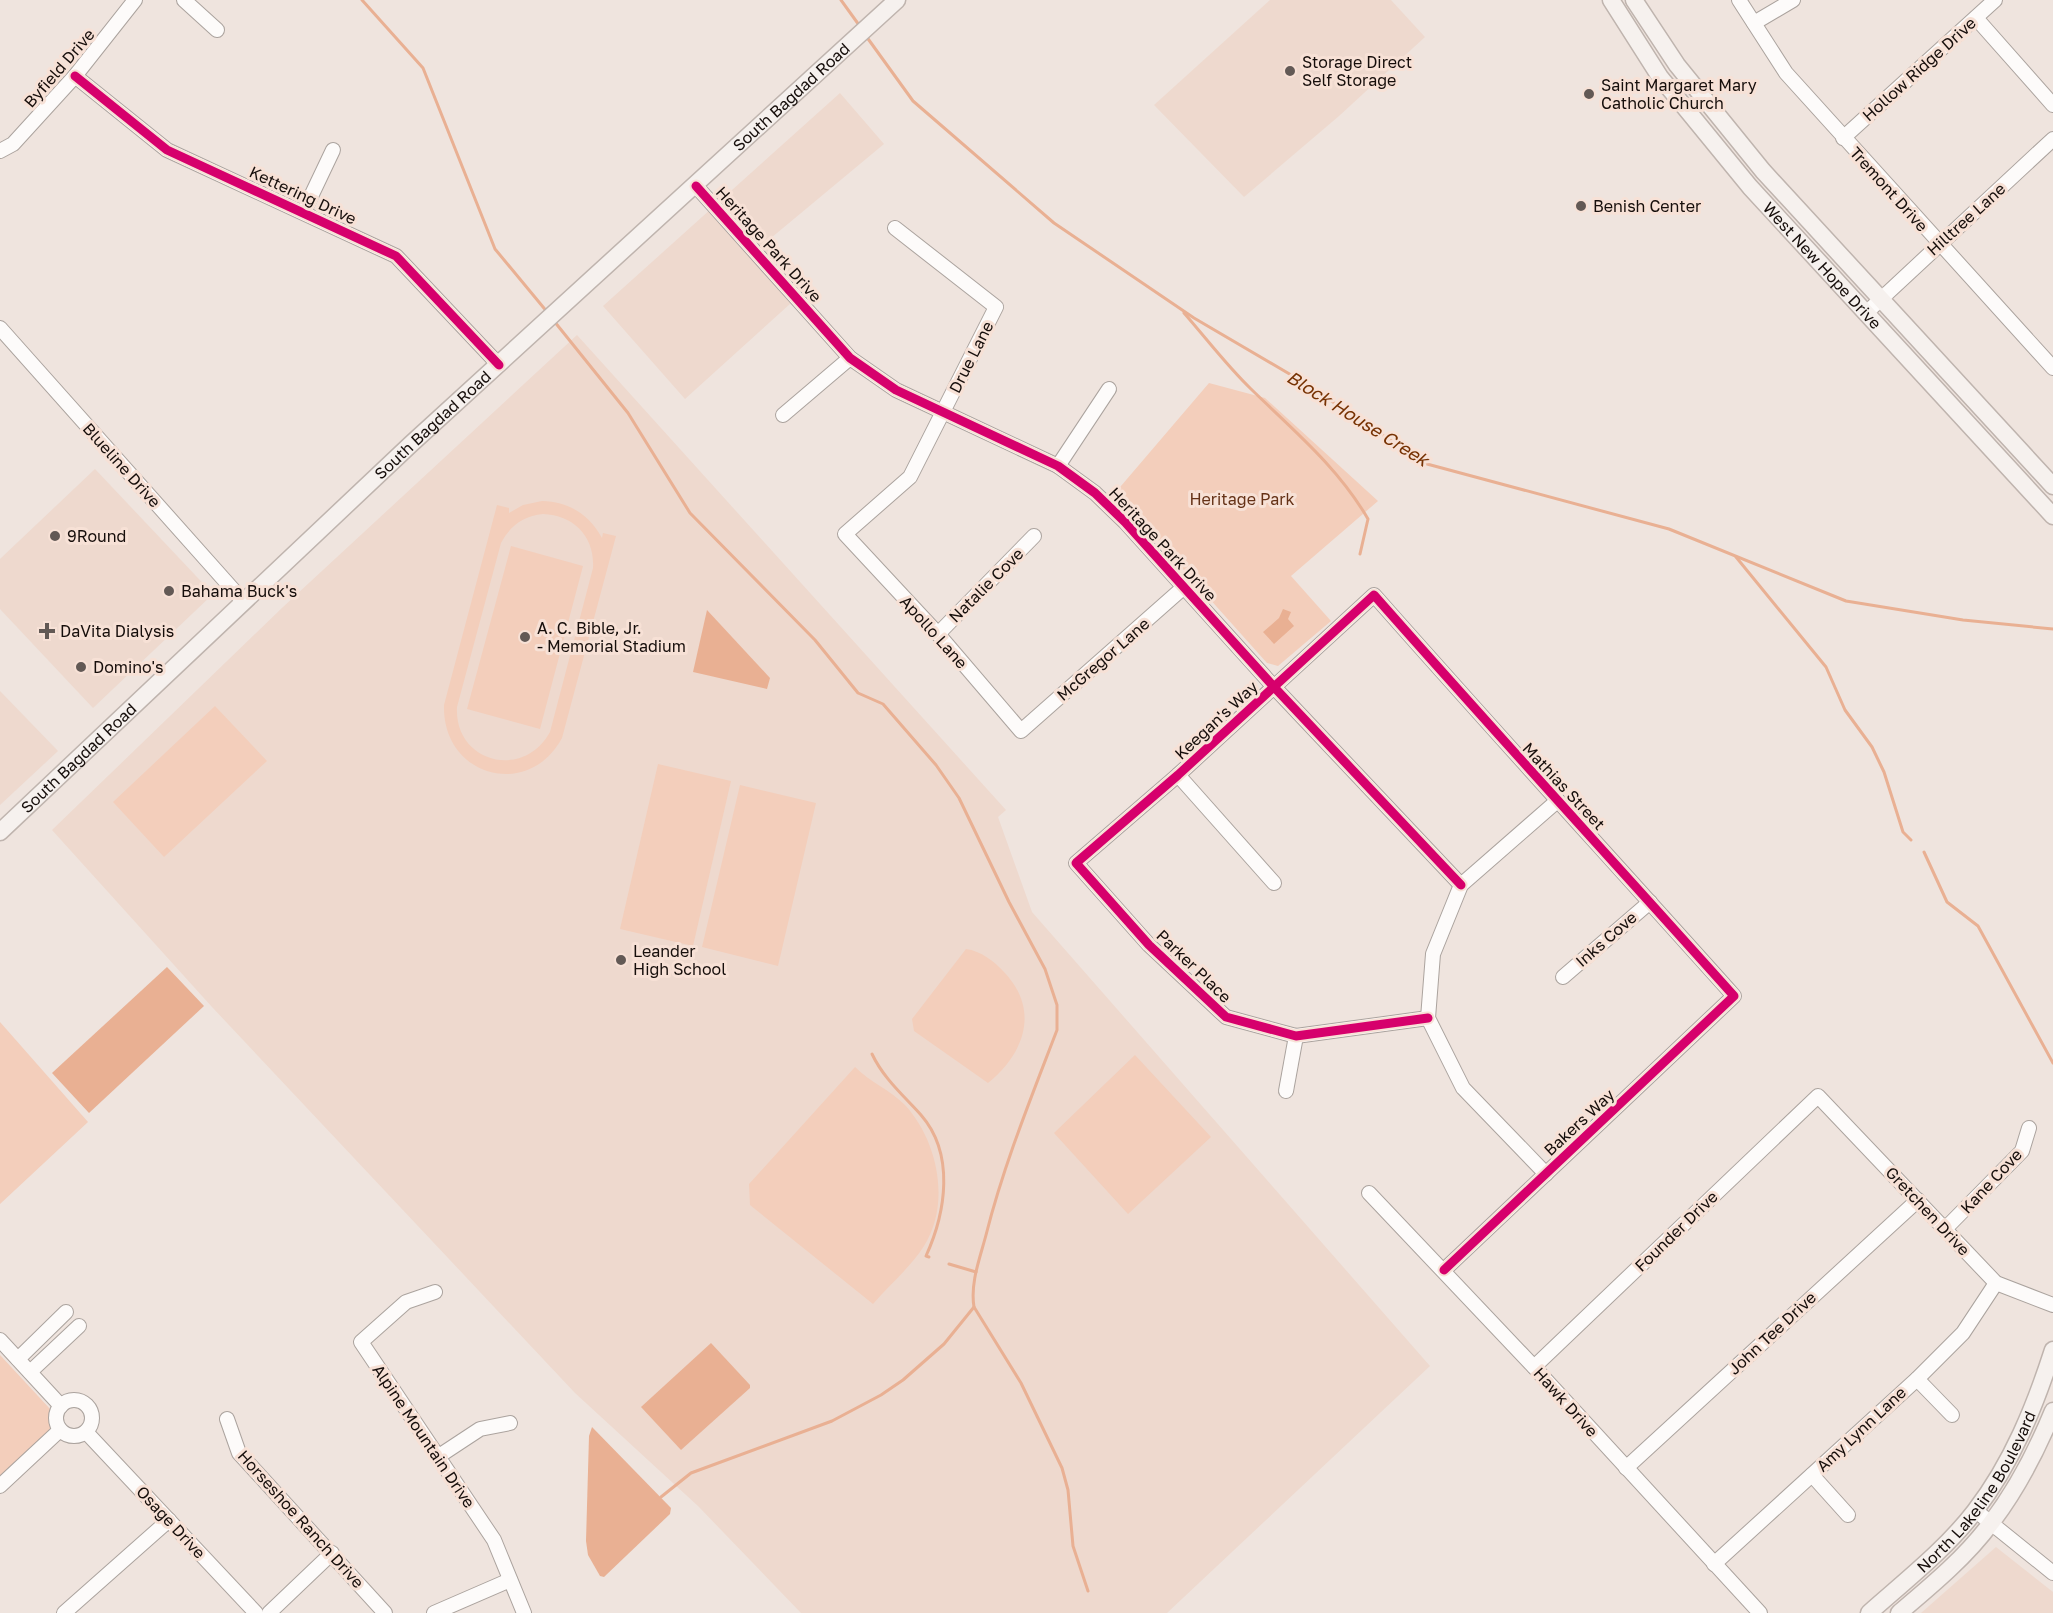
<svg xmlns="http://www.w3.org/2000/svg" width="2053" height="1613" font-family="'Golos Text',sans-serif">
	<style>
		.built { fill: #eed9ce }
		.green { fill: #f3cebb; fill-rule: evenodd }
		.water { fill: #e9b093 }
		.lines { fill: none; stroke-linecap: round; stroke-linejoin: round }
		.stream { stroke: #e9b093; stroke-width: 3 }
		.minor-casing { stroke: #aba39e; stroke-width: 16 }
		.major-casing { stroke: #bfb4ae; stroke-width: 19 }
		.minor { stroke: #fdfbfa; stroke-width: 14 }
		.major { stroke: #f6f1ee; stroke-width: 16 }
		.cycleway-casing { stroke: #f7e1d6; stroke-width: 13 }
		.cycleway { stroke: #d6006c; stroke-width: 9 }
		.poi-dot { fill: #625955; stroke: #f7e1d6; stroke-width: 2 }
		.labels { text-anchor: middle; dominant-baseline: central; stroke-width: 6; stroke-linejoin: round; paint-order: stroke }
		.poi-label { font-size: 16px; fill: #160e0b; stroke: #f7e1d6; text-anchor: start }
		.street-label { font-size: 16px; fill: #160e0b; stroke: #f7e1d6 }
		.park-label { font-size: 16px; fill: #653217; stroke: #f7e1d6 }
		.water-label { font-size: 18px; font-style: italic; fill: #773203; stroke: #f7e1d6 }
	</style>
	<rect width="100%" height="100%" fill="#efe4de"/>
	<!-- built -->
	<g class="built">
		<path d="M1270 0H1391L1425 37 1339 116 1244 197 1154 105Z"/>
		<path d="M840 93 884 144 771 238 811 285 685 399 603 306Z"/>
		<path d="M577 335 1006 810 998 817 1032 912 1430 1366 1167 1613H801L698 1506 575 1393 212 1007 52 830 283 607Z"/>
		<path d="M95 469 213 594 93 708 0 609V559Z"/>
		<path d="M0 691 58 751 0 805Z"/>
		<path d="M1996 1547 2053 1592V1613H1921Z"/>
	</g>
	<!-- green -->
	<g class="green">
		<path d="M1209 383 1265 398 1378 501 1291 576 1331 621 1278 666 1267 663 1115 493Z"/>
		<path d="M542 501C569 502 589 514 602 538L603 533 616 536 562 738C528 801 442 776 444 705L497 505 509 508V513L523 505ZM543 514C574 515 595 537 593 568L550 732C523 781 454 762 457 707L501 543C510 526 523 516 543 514Z"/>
		<path d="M511 546 583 566 540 729 467 709Z"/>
		<path d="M215 706 267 761 164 857 113 802Z"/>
		<path d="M658 764 731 781 693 946 620 929Z"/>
		<path d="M740 785 816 803 778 966 702 947Z"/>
		<path d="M966 949C981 951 994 961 1004 972 1040 1010 1025 1053 988 1083L914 1031 912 1019Z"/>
		<path d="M0 1022 88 1122 0 1204Z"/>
		<path d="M1135 1055 1211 1137 1128 1214 1054 1133Z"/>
		<path d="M855 1067C870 1082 890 1090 905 1105 938 1141 951 1203 924 1246 910 1268 890 1284 873 1304L750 1205 749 1184Z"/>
		<path d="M0 1355 51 1410 52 1428 0 1476Z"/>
	</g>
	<!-- water -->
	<g class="water">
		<path d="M1283 609 1291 612 1288 619 1294 626 1274 644 1263 632 1279 618Z"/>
		<path d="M707 610 770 678 767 689 693 672Z"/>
		<path d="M167 967 204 1006 89 1113 52 1073Z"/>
		<path d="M711 1343 750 1385V1388L681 1450 641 1407Z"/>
		<path d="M592 1427 671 1508 670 1514 604 1577 600 1576 588 1555 586 1541 589 1436Z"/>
	</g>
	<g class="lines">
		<!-- stream -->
		<g class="stream">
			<path d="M362 0 423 68 495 249 548 313"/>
			<path d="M841 0 859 25"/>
			<path d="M866 36 913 101 1054 223 1194 318 1298 379 1427 464 1669 529 1846 601 1963 620 2053 629"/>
			<path d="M1184 313C1206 338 1227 366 1251 389 1293 430 1338 467 1368 519L1360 554"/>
			<path d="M554 321 628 413 690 513 815 640 858 693 883 704 936 765 959 798 1009 902 1045 969 1057 1005V1030C1031 1098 1004 1164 986 1235 980 1258 970 1283 974 1307L1021 1383 1062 1468 1068 1490 1073 1546 1088 1591"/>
			<path d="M1736 557 1826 667 1845 710 1872 747 1884 772 1903 832 1911 840"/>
			<path d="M1924 852 1947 902 1978 926 2053 1063"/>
			<path d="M872 1054C884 1079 903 1095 921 1115 955 1154 946 1212 926 1256L929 1257"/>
			<path d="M949 1264 976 1272"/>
			<path d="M661 1497 691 1473 832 1421 881 1395 903 1380 944 1344 974 1307"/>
		</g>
		<!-- minor casing -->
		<g class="minor-casing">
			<g id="minor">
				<path d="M184 0 217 30"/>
				<path d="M1739 0 1786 73 2053 368"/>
				<path d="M1976 18 2053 105"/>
				<path d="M1754 23 1793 0"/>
				<path d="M75 76 167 150 396 256 499 365"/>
				<path d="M1843 138 1995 0"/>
				<path d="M0 151 13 144 75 76 135 0"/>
				<path d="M696 186 850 358 896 390 1058 466 1095 493 1125 522 1274 687 1461 885"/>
				<path d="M304 211 333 150"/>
				<path d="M895 228 996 307 910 477 845 534 938 634 1021 731 1184 587"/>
				<path d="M1866 313 2053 139"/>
				<path d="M0 328 244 602"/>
				<path d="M783 415 850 358"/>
				<path d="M1058 466 1109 389"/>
				<path d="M938 634 1034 536"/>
				<path d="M1178 775 1274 883"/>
				<path d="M1563 977 1650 902"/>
				<path d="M1428 1018 1296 1036 1226 1017 1149 945 1076 863 1178 775 1374 595C1493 730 1614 862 1734 996L1444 1270"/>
				<path d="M1286 1091 1296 1036"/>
				<path d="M1546 1174 1463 1088 1428 1018 1433 954 1461 885 1556 802"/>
				<path d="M1369 1193 1534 1367 1760 1613"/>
				<path d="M1945 1229 2022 1151 2029 1128"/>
				<path d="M435 1292 406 1302 361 1342 494 1540 524 1613"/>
				<path d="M0 1340 61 1406"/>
				<path d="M18 1359 66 1312"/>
				<path d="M1534 1367 1818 1096 1996 1283 2053 1305"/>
				<path d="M30 1372 79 1326"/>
				<path d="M1917 1379 1952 1415"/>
				<circle cx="74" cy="1418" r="18"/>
				<path d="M227 1419 239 1453 385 1613"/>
				<path d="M86 1432 256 1613"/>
				<path d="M439 1456 480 1429 510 1423"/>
				<path d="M1626 1468 1918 1200"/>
				<path d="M1812 1475 1848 1515"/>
				<path d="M0 1486 60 1430"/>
				<path d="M1976 1511 2053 1573"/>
				<path d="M1714 1564 1917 1379 1963 1333 1996 1283"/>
				<path d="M64 1613 169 1520"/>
				<path d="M269 1613 332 1553"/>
				<path d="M434 1613 510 1580"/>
			</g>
		</g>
		<!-- major casing -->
		<g class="major-casing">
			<g id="major">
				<path id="s1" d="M1611 0 1660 77 1750 187 2053 516"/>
				<path d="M1634 0 1677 65 1763 171 2053 486"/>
				<path id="s2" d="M0 832 411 444 897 0"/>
				<path id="s3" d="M1869 1613C1905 1581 1946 1549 1975 1511 2012 1463 2035 1406 2053 1350"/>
				<path d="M1899 1613C1931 1586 1966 1557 1991 1523 2017 1489 2037 1450 2053 1411"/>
			</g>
		</g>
		<!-- minor -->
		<use href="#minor" class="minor"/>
		<!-- major -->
		<use href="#major" class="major"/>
		<!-- cycleway casing -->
		<g class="cycleway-casing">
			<g id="cycleway">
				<path d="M75 76 167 150 396 256 499 365"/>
				<path d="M696 186 850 358 896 390 1058 466 1095 493 1125 522 1274 687 1461 885"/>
				<path d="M1428 1018 1296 1036 1226 1017 1149 945 1076 863 1178 775 1374 595C1493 730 1614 862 1734 996L1444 1270"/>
			</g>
		</g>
		<!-- cycleway -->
		<use href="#cycleway" class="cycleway"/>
	</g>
	<!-- markers -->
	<g class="poi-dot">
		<circle cx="1290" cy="71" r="6"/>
		<circle cx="1589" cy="94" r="6"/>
		<circle cx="1581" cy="206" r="6"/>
		<circle cx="55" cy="536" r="6"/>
		<circle cx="169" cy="591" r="6"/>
		<path d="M44 622h6v6h6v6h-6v6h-6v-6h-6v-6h6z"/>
		<circle cx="525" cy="637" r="6"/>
		<circle cx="81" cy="667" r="6"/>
		<circle cx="621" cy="960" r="6"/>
	</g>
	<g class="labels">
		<!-- poi labels -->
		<g class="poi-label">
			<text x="1302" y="62">Storage Direct<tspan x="1302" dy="18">Self Storage</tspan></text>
			<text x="1601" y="85">Saint Margaret Mary<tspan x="1601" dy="18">Catholic Church</tspan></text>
			<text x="1593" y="206">Benish Center</text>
			<text x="67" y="536">9Round</text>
			<text x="181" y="591">Bahama Buck's</text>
			<text x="537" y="628">A. C. Bible, Jr.<tspan x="537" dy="18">- Memorial Stadium</tspan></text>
			<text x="60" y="631">DaVita Dialysis</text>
			<text x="93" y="667">Domino's</text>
			<text x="633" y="951">Leander<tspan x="633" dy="18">High School</tspan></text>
		</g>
		<!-- street labels -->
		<g class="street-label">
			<text transform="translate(59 68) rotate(-49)">Byfield Drive</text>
			<text transform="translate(1919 69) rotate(-42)">Hollow Ridge Drive</text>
			<text stroke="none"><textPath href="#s2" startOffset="1080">South Bagdad Road</textPath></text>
			<text transform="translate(1889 189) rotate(48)">Tremont Drive</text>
			<text transform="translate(303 195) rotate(25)">Kettering Drive</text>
			<text transform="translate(1966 219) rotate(-42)">Hilltree Lane</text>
			<text transform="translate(769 244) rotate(48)">Heritage Park Drive</text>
			<text stroke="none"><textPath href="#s1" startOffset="340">West New Hope Drive</textPath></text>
			<text transform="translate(971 357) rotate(-63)">Drue Lane</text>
			<text stroke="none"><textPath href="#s2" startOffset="594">South Bagdad Road</textPath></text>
			<text transform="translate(122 465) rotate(48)">Blueline Drive</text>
			<text transform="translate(1163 544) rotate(47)">Heritage Park Drive</text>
			<text transform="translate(986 585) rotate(-45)">Natalie Cove</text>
			<text transform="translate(934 632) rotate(48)">Apollo Lane</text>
			<text transform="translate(1103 659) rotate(-41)">McGregor Lane</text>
			<text transform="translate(1216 720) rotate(-43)">Keegan's Way</text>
			<text stroke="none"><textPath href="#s2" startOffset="108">South Bagdad Road</textPath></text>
			<text transform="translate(1564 786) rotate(47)">Mathias Street</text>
			<text transform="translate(1606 939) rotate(-41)">Inks Cove</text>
			<text transform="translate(1194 966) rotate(44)">Parker Place</text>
			<text transform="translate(1579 1122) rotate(-43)">Bakers Way</text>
			<text transform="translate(1991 1181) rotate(-47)">Kane Cove</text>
			<text transform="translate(1928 1211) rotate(47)">Gretchen Drive</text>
			<text transform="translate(1676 1231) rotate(-44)">Founder Drive</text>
			<text transform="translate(1772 1333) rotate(-43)">John Tee Drive</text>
			<text transform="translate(1566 1402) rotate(48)">Hawk Drive</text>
			<text transform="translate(1861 1429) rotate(-43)">Amy Lynn Lane</text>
			<text transform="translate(424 1436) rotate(56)">Alpine Mountain Drive</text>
			<text stroke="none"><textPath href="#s3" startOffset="164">North Lakeline Boulevard</textPath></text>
			<text transform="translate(301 1519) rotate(48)">Horseshoe Ranch Drive</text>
			<text transform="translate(171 1522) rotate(47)">Osage Drive</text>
		</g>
		<!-- park labels -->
		<g class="park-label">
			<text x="1242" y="499">Heritage Park</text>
		</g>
		<!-- water labels -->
		<g class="water-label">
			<text transform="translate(1358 418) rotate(32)">Block House Creek</text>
		</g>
	</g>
</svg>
